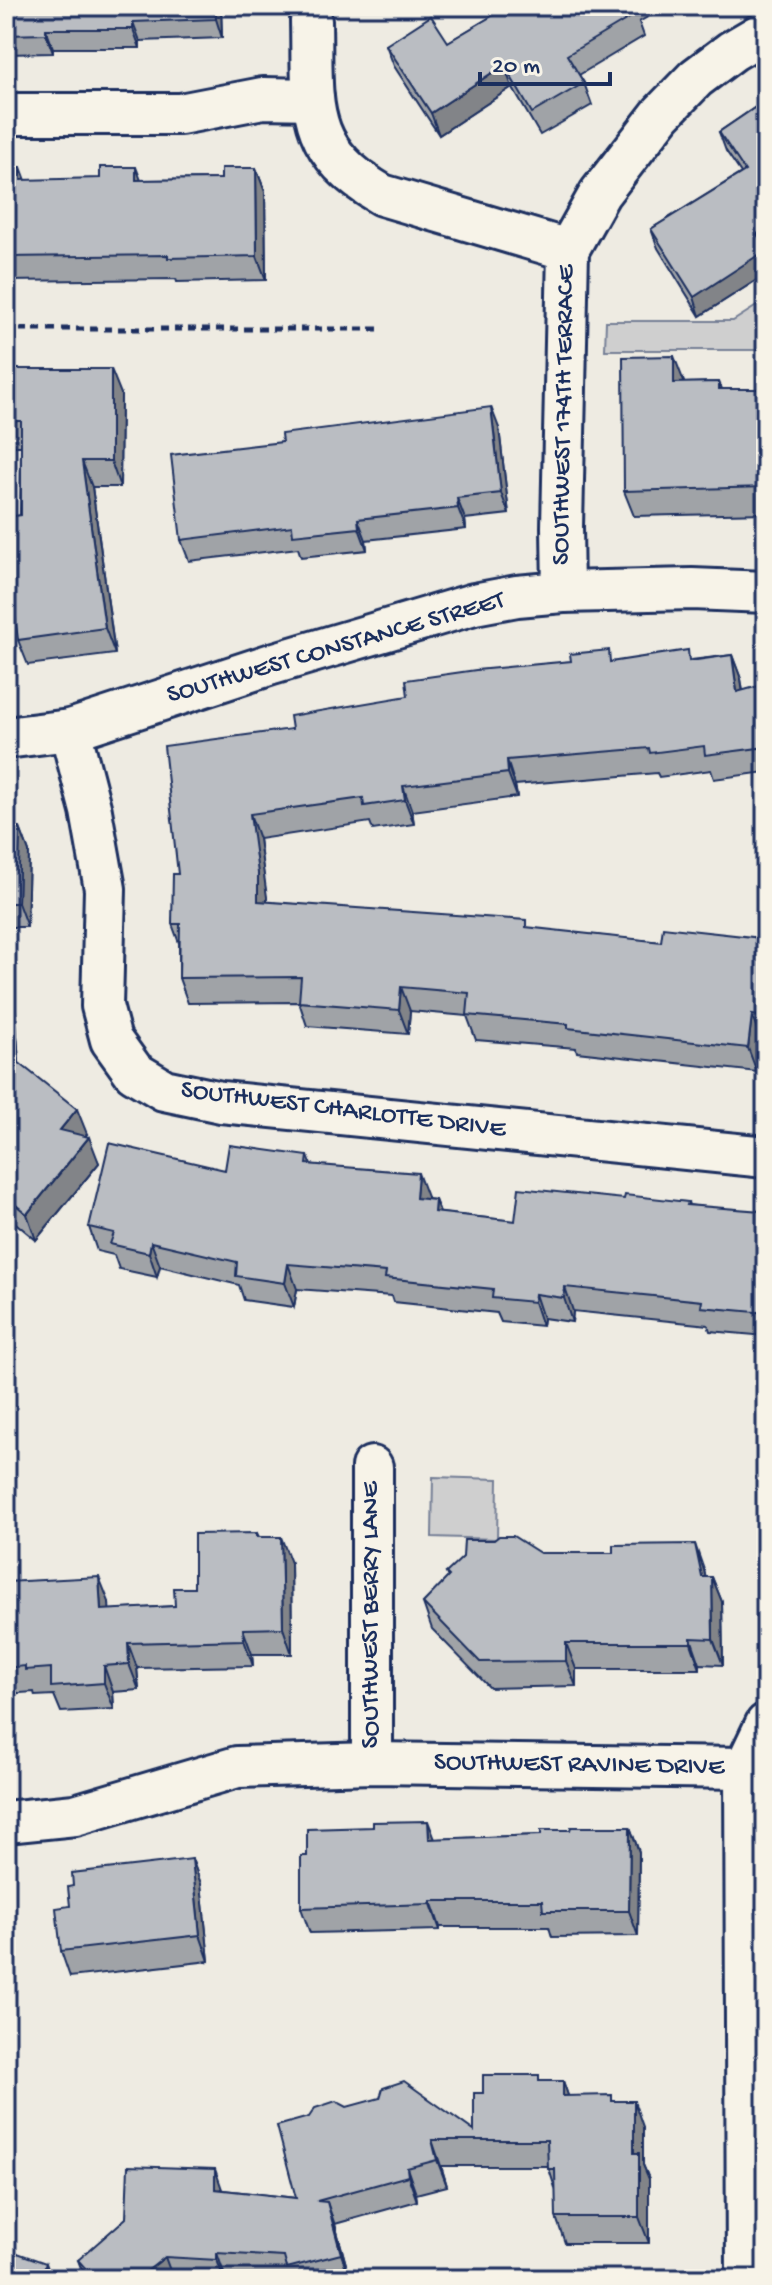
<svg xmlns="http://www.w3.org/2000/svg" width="772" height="2285" font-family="'Gochi Hand',sans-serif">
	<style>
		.green { fill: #cfcfcf; stroke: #757f96; stroke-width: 2 }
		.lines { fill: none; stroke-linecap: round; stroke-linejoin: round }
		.minor-casing { stroke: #1b2f5e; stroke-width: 46 }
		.path { stroke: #1b2f5e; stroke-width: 5; stroke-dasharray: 8 6; stroke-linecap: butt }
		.minor { stroke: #f7f3e8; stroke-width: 40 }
		.wall { fill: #a0a3a7; stroke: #1b2f5e; stroke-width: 2 }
		.shaded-wall { fill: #828488; stroke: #1b2f5e; stroke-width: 2 }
		.building { fill: #babdc2; stroke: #1b2f5e; stroke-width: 2 }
		.labels { text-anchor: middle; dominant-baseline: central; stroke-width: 7; stroke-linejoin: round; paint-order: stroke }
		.street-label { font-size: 26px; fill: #1b2f5e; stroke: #f7f3e8 }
	</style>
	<rect width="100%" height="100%" fill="#eeebe2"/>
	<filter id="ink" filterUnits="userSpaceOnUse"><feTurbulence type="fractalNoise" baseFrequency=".0125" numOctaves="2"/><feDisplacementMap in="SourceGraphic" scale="16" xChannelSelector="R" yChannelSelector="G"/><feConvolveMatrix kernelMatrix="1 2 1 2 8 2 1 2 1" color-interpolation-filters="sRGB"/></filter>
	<g filter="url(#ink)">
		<!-- green -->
		<g class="green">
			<path d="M766 300V350H605L606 321H733Z"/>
			<path d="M433 1477 498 1479 497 1539 432 1537Z"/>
		</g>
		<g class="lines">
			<!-- minor casing -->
			<g class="minor-casing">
				<g id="minor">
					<path d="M311 21C313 103 302 148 382 195L568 250"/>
					<path d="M6 114H180L263 98 313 99"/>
					<path d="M563 592 562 527 568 250 600 193 662 113 696 78 732 51 766 31"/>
					<path d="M70 730 91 811 105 889 102 1006 111 1040 134 1072 164 1090 221 1102 766 1157"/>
					<path d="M6 738 70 730 272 664 474 604 517 596 563 592 692 589 766 592"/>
					<path d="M372 1467V1763"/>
					<path d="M6 1822 75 1815 237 1767 372 1763 745 1768"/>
					<path d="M747 2279 745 1768 766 1724"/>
				</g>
			</g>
			<!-- path -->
			<path class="path" d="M6 329H381"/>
			<!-- minor -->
			<use href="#minor" class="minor"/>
		</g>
		<!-- wall -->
		<g class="wall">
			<path d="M6 6H221L222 38 140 41V48H53V53L6 54Z"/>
			<path d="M509 6H667L639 22 644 36 579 75 584 83 592 105 540 135 512 87 439 135 394 66 386 45 448 42Z"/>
			<path d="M766 100V274L700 316 658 248 651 229 741 173 726 151 719 132Z"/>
			<path d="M6 167 26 180H141L221 179 256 168 265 192 266 280 177 282 176 279 6 281Z"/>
			<path d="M6 369 121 394 120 487H92L115 654 28 665 18 640 21 446H6Z"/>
			<path d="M719 382 722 389H766V513L634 516 624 491 684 383Z"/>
			<path d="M499 428 509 514 465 519 466 529 366 540 367 550 301 557 298 548 189 561 181 540Z"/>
			<path d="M732 655 741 679 743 691 766 684V772L714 779 711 770 659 777 657 773 515 785 517 797 412 811 414 824 373 830 370 822 259 839 267 902 661 942 761 938 763 944 766 945V1040H761L757 1072 577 1052 576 1048 476 1040 467 1016 410 1011 408 1034 307 1026 299 1002 188 1003 179 978V943L172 924 178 874 292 729 614 662 691 660Z"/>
			<path d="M6 828H20L29 852 27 927H8L6 972 14 995 19 1063 87 1134 85 1136 99 1163 36 1240 6 1215Z"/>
			<path d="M308 1156 311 1164 427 1197V1199L435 1200 440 1213 515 1221 624 1199 688 1202 689 1205 766 1218V1336L710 1331 708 1325 573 1311 572 1322 543 1318 542 1326 501 1322 497 1313 394 1302 392 1296 297 1289 294 1307 244 1300 239 1285 160 1266 157 1277 119 1269 114 1255 97 1251 89 1227 225 1170Z"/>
			<path d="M257 1533 259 1537 291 1563 292 1654H252L253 1666 137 1668 139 1690 113 1692 114 1709 61 1712 54 1695 35 1696 34 1692 6 1694V1582L109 1602V1610L175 1606Z"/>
			<path d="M540 1553 704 1570 705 1577H712L722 1602 723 1665 700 1664V1669H576V1686L490 1688 432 1629 423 1603 448 1578 446 1573Z"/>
			<path d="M373 1827 435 1839 541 1835 570 1830 630 1827 639 1852 638 1936 552 1937 549 1927H440V1930L310 1933 301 1908 307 1856Z"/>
			<path d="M192 1859 201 1884 209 1961 70 1977 61 1951 70 1906Z"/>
			<path d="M541 2081H563L568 2096 614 2101 643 2127V2165L649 2179V2243H565L556 2217V2191L548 2166H441L447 2186 416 2194 417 2201 335 2224 350 2279H85L78 2260 223 2190 296 2198 347 2107 474 2131 483 2093Z"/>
		</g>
		<!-- shaded-wall -->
		<g class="shaded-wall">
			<path d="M215 6H221L222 38 216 19Z"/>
			<path d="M133 22 140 41V48L133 29Z"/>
			<path d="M46 29 53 48V53L46 34Z"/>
			<path d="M504 65 512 87 439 135 431 113Z"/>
			<path d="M21 167 30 191 21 180Z"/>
			<path d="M136 167 145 191 136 180Z"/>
			<path d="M256 168 265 192 266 280 257 256Z"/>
			<path d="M766 228V274L700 316 694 297 757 234Z"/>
			<path d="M674 356 684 382V409L674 383Z"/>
			<path d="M111 369 121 394 120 487 111 461Z"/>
			<path d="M491 407 499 428 509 514 501 493Z"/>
			<path d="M82 461 92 487 115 654 105 628Z"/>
			<path d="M457 498 465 519 466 529 458 508Z"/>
			<path d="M358 519 366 540 367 550 359 528Z"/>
			<path d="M732 655 741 679 746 717 737 692Z"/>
			<path d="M507 760 515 785 517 797 508 773Z"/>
			<path d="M403 786 412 811 414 824 405 800Z"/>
			<path d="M250 814 259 839 267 897V925L258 901Z"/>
			<path d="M20 828 29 852 27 927 18 903Z"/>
			<path d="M6 920 8 927 6 972 14 995 20 1076 11 1052 6 976Z"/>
			<path d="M401 987 410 1011 408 1034 399 1010Z"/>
			<path d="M752 1015 761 1040 757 1072 748 1048Z"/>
			<path d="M77 1109 87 1134 69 1156 60 1130Z"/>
			<path d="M89 1137 99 1163 36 1240 27 1214Z"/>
			<path d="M418 1173 427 1197 424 1222 416 1198Z"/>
			<path d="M435 1200 444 1224 434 1212Z"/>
			<path d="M151 1242 160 1266 157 1277 149 1253Z"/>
			<path d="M288 1264 297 1289 294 1307 285 1283Z"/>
			<path d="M565 1287 573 1311 572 1322 564 1298Z"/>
			<path d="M535 1294 543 1318 542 1326 534 1302Z"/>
			<path d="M281 1537 291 1563 292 1654 283 1628Z"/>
			<path d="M695 1544 704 1570 711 1602 702 1577Z"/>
			<path d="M99 1577 109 1602 111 1636 101 1610Z"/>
			<path d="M712 1577 722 1602 723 1665 713 1639Z"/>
			<path d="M243 1629 252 1654 253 1666 244 1640Z"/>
			<path d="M691 1638 700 1664V1669L691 1643Z"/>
			<path d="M128 1643 137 1668 139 1690 129 1664Z"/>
			<path d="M566 1643 576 1669V1686L566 1661Z"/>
			<path d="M104 1666 113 1692 114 1709 104 1683Z"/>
			<path d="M428 1821 438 1847 429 1839Z"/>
			<path d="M630 1827 639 1852 638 1936 629 1911Z"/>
			<path d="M192 1859 201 1884 209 1961 200 1935Z"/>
			<path d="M431 1901 440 1927V1930L431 1904Z"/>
			<path d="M563 2081 572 2107 563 2096Z"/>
			<path d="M634 2101 643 2127V2165L649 2179V2243L639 2217 634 2153Z"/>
			<path d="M432 2140 441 2166 447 2186 437 2160Z"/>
			<path d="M407 2168 416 2194 417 2201 408 2176Z"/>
			<path d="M215 2169 224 2195 215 2189Z"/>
			<path d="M327 2202 336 2228 350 2279 341 2254Z"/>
			<path d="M217 2253 226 2279H224L217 2260Z"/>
			<path d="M165 2257 173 2279H137Z"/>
			<path d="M46 2263 52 2279H40Z"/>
		</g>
		<!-- building -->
		<g class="building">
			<path d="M6 6H215L216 19 133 22V29H46V34L6 35Z"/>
			<path d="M509 6H631L636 14 567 55 584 83 532 113 504 65 431 113 386 45 431 16 448 42Z"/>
			<path d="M766 100V228L757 234 766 250 694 297 651 229 745 171 719 132Z"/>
			<path d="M6 167H21V180L100 178V167H136V180L221 179V168H256L257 256 168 258V255L6 257Z"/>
			<path d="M674 356V383L719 382V389H766V487L624 491 623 357Z"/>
			<path d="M6 369H111V461H82L105 628 18 640 6 544V517L21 515V421H6Z"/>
			<path d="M491 407 501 493 457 498 458 508 358 519 359 528 293 535 292 526 181 540 171 455 282 442 281 434Z"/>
			<path d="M609 650 610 662 688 650 689 661 732 655 737 692 766 684V747L705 755 704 746 650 753 649 748 507 760 508 773 403 786 405 800 364 806 363 798 250 814 258 873V901L526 920V927L661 942 663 927 761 938 760 944 766 945V1017L752 1015 748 1048 568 1028V1024L467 1015 469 993 401 987 399 1010 299 1002 301 977 179 978 180 924H172L173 874H178L164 746 292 729 290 716 408 696 406 680 476 670 571 661 570 654Z"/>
			<path d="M6 828H20L18 903H6Z"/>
			<path d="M6 975 11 1052H6Z"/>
			<path d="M13 1058 77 1109 60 1130 89 1137 27 1214 6 1197V1066Z"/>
			<path d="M109 1143 225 1170 229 1145 308 1156 307 1164 418 1173 416 1198 435 1200 434 1212 515 1221 519 1188 624 1199 625 1195 688 1202 687 1205 761 1211 760 1218H766V1313L701 1307 702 1301 565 1287 564 1298 535 1294 534 1302 492 1298 493 1289 385 1278 386 1272 288 1264 285 1283 236 1276 237 1262 151 1242 149 1253 110 1244 114 1233 89 1227Z"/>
			<path d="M257 1533V1537H281L283 1628 243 1629 244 1640 128 1643 129 1664 104 1666V1683L51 1687V1668L25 1670V1666L6 1668V1582L99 1577 101 1610 175 1606 174 1588H194V1534Z"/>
			<path d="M499 1536H513L540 1553H613V1545L695 1544 702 1577H712L713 1639 691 1638V1643H566V1661L480 1662 423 1603 449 1576 446 1573 463 1557 464 1540H494Z"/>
			<path d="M428 1821 429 1839 541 1835V1830H570L571 1827H630L629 1911H543L542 1901H431V1904L301 1908V1856H307V1829L373 1827V1822Z"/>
			<path d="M192 1859 200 1935 61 1951 56 1908 70 1906 68 1887 73 1886 72 1873Z"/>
			<path d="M483 2075H539V2081H563V2096L612 2095V2101H634V2153H639V2217H556L555 2169H548L547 2140H432L437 2160 407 2168 408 2176 317 2201 327 2202 341 2254 287 2268 284 2257 217 2253V2260L165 2257 137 2279H95L78 2260 126 2218 128 2166 215 2169V2189L296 2198 277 2126 309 2117 315 2108 336 2101 347 2107 380 2098 383 2088 404 2081 474 2131V2093H483Z"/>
			<path d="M6 2249 46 2263 40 2279H6Z"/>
		</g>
	</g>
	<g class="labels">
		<!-- street labels -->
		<g class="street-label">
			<text transform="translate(565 415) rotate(-89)">SOUTHWEST 174TH TERRACE</text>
			<text transform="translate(336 649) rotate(-16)">SOUTHWEST CONSTANCE STREET</text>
			<text transform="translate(343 1111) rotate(7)">SOUTHWEST CHARLOTTE DRIVE</text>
			<text transform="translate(372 1615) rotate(-90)">SOUTHWEST BERRY LANE</text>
			<text transform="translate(579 1766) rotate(1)">SOUTHWEST RAVINE DRIVE</text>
		</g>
	</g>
	<!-- margin -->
	<rect width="772" height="2285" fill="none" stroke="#f7f3e8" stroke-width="32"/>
	<rect x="16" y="16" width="740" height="2253" fill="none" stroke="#1b2f5e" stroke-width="3" filter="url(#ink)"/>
	<!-- scale -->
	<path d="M480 72v12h130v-12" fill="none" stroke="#1b2f5e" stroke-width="4"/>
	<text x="492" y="72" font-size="24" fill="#1b2f5e" stroke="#f7f3e8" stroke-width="6" paint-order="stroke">20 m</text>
</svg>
